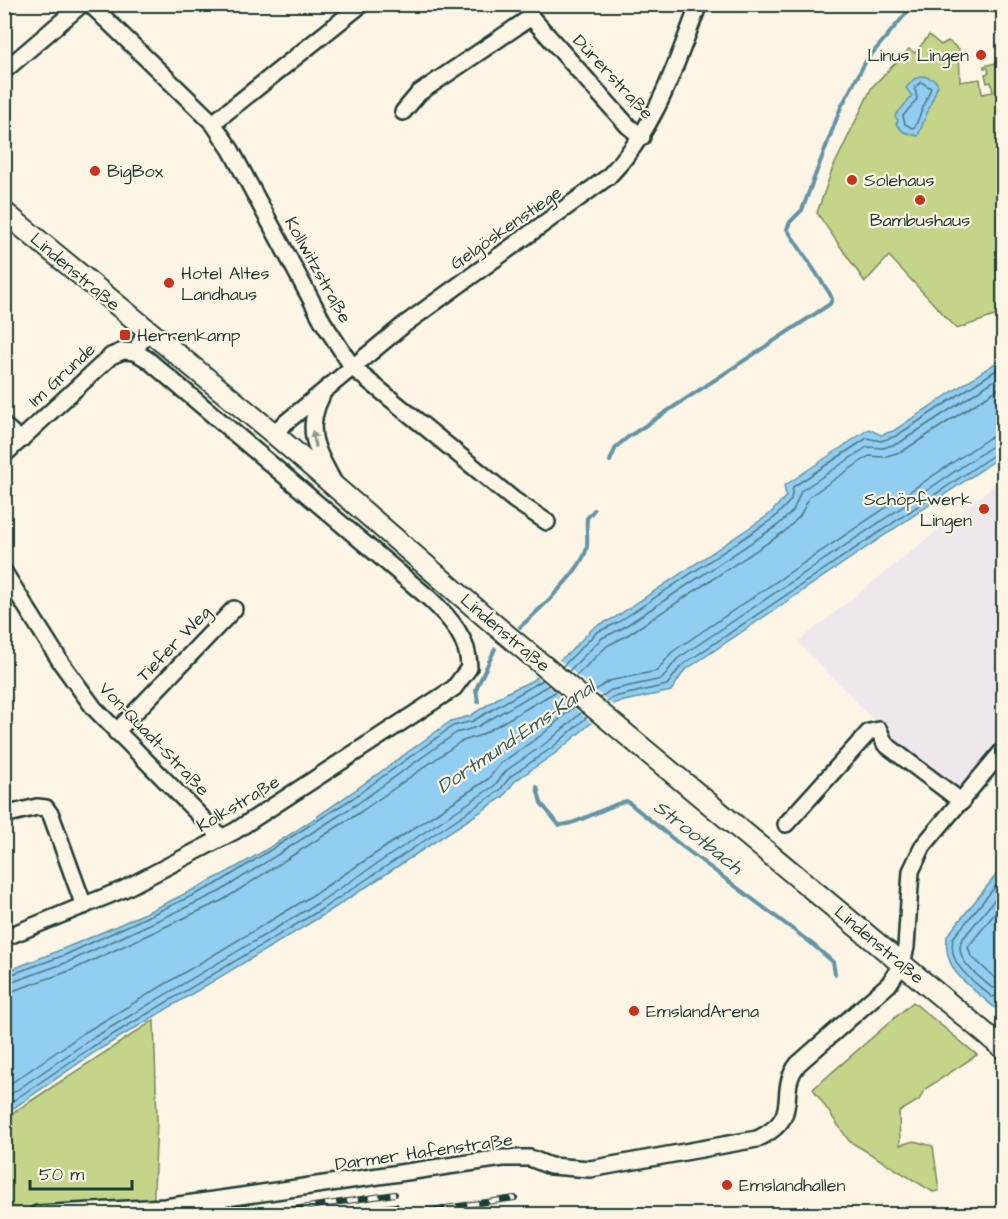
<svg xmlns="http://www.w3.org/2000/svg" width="1008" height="1219" font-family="'Architects Daughter',sans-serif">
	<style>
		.built { fill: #eee7eb }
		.green { fill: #c4d489; stroke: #72885e; stroke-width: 1.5 }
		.water { fill: #91cef1; stroke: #6394a5; stroke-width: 1.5 }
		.pier { fill: #fcf5e5 }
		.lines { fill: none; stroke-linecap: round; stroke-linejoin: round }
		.shore { stroke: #4d7780; stroke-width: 1.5 }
		.stream { stroke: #6394a5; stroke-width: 4 }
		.minor-casing { stroke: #1f3d34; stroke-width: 20 }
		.major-casing { stroke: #1f3d34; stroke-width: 24 }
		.minor { stroke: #fcf5e5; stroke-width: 15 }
		.major { stroke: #fcf5e5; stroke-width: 20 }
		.rail-casing { stroke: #1f3d34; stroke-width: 6 }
		.rail { stroke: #fcf5e5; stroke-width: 4; stroke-dasharray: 11; stroke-linecap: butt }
		.oneway { fill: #8e998c }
		.poi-dot { fill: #c8321e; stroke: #fcf5e5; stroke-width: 2 }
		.labels { text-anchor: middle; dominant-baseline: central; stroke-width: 4.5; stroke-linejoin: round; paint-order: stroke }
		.poi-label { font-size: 18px; fill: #1f3d34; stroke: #fcf5e5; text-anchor: start }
		.street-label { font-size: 18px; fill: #1f3d34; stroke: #fcf5e5 }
		.water-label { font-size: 20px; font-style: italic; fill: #365a5a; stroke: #fcf5e5 }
	</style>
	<rect width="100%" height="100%" fill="#fcf5e5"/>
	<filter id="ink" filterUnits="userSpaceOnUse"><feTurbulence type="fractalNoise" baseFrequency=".0167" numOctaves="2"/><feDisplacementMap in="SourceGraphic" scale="12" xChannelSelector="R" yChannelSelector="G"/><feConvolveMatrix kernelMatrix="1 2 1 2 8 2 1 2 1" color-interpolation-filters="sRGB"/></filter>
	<g filter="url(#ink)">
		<!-- built -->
		<path class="built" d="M1003 478V739L958 797 873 719 798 642Z"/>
		<!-- green -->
		<g class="green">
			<path d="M929 35 941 45 948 41 959 49 960 82 980 79 982 94 993 92 991 82 987 83 985 74 989 73 988 68H984V66L1003 61V313L957 329 889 256 865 282 817 213 832 170 872 87 909 49 915 53Z"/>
			<path d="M913 1002 977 1055 925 1089 919 1100 899 1112 900 1145 914 1141 933 1146 939 1191 933 1192 849 1141 813 1089Z"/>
			<path d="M154 1020 157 1120 153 1214H5V1118Z"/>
		</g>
		<!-- water -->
		<g class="water">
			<path d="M924 76 935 80 938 85 918 136 904 132 896 124 898 121 895 116 912 96 906 88 914 79Z"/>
			<path d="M1003 358V455L684 671 671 691 615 703 557 752 515 781 503 797 325 914 95 1052 5 1114V972C75 945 146 915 212 880 297 836 374 776 451 721L470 716 506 693 531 681 569 653 594 627 614 618 770 514 786 496 784 486 869 429 881 435 893 431Z"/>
			<path d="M1001 869 1004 870V998L995 1008C971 986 942 972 947 936Z"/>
		</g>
		<!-- pier -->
		<path class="pier" d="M558 659 615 707 593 724 535 675Z"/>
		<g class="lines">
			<!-- shore -->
			<g class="shore">
				<path d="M921 82 931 88 915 127 912 128 905 124 903 116 917 99 915 88Z"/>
				<path d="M562 667 597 632 617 623 774 518 791 500 793 487 867 438 881 441 896 436 1004 365"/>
				<path d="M568 672 602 638 621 629 778 525 793 511 801 491 867 447 883 448 899 443 1004 374"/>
				<path d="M575 677 607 646 626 636 784 532 800 516 810 496 869 456 884 457 903 451 1004 385"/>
				<path d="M593 692 609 681 657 671 672 652 989 438 1004 434"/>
				<path d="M600 698 611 690 662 679 677 659 994 445 1004 443"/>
				<path d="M606 703 614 697 667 685 681 666 998 452 1004 450"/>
				<path d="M1004 876 953 938C947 966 973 980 992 997L1004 994"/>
				<path d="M1004 888 961 941C955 962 978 975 992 988L1004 987"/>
				<path d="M1004 902 968 947 971 956 995 978H1004"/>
				<path d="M4 977 65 955 215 885 353 798 453 726 473 721 543 680"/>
				<path d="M4 985 68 962 219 892 357 804 456 733 477 727 549 685"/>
				<path d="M4 994 72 970 223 900 362 811 460 742 481 735 557 691"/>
				<path d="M4 1088 84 1033 313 895 488 779 501 763 543 734 575 706"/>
				<path d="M4 1099 88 1041 318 903 494 786 507 770 549 741 582 712"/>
				<path d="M4 1107 92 1047 322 909 499 791 511 776 553 747 587 717"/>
			</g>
			<!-- stream -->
			<g class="stream">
				<path d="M610 461 616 447 628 437 830 304 832 299 830 294 787 229 790 222 802 210 841 107 866 61 914 4"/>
				<path d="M520 627C537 612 585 568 587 546 588 536 586 527 587 518L594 510"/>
				<path d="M478 702 476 689 495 649"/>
				<path d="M537 787 541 803 559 825C577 825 606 806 627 801L683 847 811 943 833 962 835 974"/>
			</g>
			<!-- minor casing -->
			<g class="minor-casing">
				<g id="minor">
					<path d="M90 4 213 123 231 150 323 322 353 368 514 500 547 522"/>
					<path d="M531 17 628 126 642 137"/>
					<path d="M4 71 82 4"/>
					<path d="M403 112 419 93 531 17 527 4"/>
					<path d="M213 123 362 4"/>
					<path d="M322 395C304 430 316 449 333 481"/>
					<path d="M4 426 21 440"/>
					<path d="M273 433 405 324 608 177C657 127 674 68 699 4"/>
					<path d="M4 455 111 356 123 351 135 352"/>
					<path d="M4 572 62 664 94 708 222 838"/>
					<path d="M116 732 234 609"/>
					<path d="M4 815 37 807 46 808 51 815 84 906"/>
					<path d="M786 824 869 732 879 730 885 744 962 802"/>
					<path d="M4 938 124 889 235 831 454 688 469 668C469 639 450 618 430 599L147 359 135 352 147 330"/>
					<path d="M37 1214 165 1207 503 1158H530L550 1166 590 1169 757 1139C805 1116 775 1093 798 1064L889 984 902 964 906 947 911 871 923 846 1004 749"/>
				</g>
			</g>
			<!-- major casing -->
			<g class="major-casing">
				<path id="major" d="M4 212 273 433 496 626 1004 1049"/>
			</g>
			<!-- minor -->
			<use href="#minor" class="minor"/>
			<!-- major -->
			<use href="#major" class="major"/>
			<!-- rail casing -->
			<g class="rail-casing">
				<g id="rail">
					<path d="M260 1214 395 1194"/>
					<path d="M336 1214 396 1206"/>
					<path d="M402 1214 515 1198"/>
				</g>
			</g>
			<!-- rail -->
			<use href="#rail" class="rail"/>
		</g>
		<!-- one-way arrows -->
		<defs><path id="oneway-solid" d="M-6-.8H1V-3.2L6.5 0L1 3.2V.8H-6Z" transform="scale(1.5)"/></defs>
		<use class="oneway" href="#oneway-solid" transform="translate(314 439) rotate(-101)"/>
	</g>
	<!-- markers -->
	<g class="poi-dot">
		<circle cx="981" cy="55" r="6"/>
		<circle cx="95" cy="171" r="6"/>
		<circle cx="852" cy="180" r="6"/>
		<circle cx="920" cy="200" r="6"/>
		<circle cx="169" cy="283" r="6"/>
		<rect x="119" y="329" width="12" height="12" rx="3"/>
		<circle cx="984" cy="509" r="6"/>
		<circle cx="634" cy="1011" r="6"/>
		<circle cx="727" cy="1185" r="6"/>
	</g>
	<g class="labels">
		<!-- poi labels -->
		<g class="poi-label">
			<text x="969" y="55" text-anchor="end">Linus Lingen</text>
			<text x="107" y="171">BigBox</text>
			<text x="864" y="180">Solehaus</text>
			<text x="920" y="220" text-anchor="middle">Bambushaus</text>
			<text x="181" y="273">Hotel Altes<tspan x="181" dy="21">Landhaus</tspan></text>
			<text x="137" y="335">Herrenkamp</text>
			<text x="972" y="499" text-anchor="end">Schöpfwerk<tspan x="972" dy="21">Lingen</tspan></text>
			<text x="646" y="1011">EmslandArena</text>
			<text x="739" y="1185">Emslandhallen</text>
		</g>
		<!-- street labels -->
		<g class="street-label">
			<text transform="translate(613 77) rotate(47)">Dürerstraße</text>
			<text transform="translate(506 228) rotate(-35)">Gelgöskenstiege</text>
			<text transform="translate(318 270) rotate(61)">Kollwitzstraße</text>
			<text transform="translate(75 272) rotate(40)">Lindenstraße</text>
			<text transform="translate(62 375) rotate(-43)">Im Grunde</text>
			<text transform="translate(505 633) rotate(40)">Lindenstraße</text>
			<text transform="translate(174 644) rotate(-46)">Tiefer Weg</text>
			<text transform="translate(154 739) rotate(46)">Von-Quadt-Straße</text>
			<text transform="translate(238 804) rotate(-31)">Kolkstraße</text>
			<text transform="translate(879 945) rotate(40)">Lindenstraße</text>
			<text transform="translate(424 1152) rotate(-8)">Darmer Hafenstraße</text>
		</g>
		<!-- water labels -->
		<g class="water-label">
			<text transform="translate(516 737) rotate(-34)">Dortmund-Ems-Kanal</text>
			<text transform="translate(698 837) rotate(38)">Strootbach</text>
		</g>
	</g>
	<!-- margin -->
	<rect width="1008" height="1219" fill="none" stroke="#fcf5e5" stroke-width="24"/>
	<rect x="12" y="12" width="984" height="1195" fill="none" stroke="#1f3d34" stroke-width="2" filter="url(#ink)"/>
	<!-- scale -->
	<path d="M30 1180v9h102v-9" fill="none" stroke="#1f3d34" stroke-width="3"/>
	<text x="39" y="1180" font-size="18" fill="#1f3d34" stroke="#fcf5e5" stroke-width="4.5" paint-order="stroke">50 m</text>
</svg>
